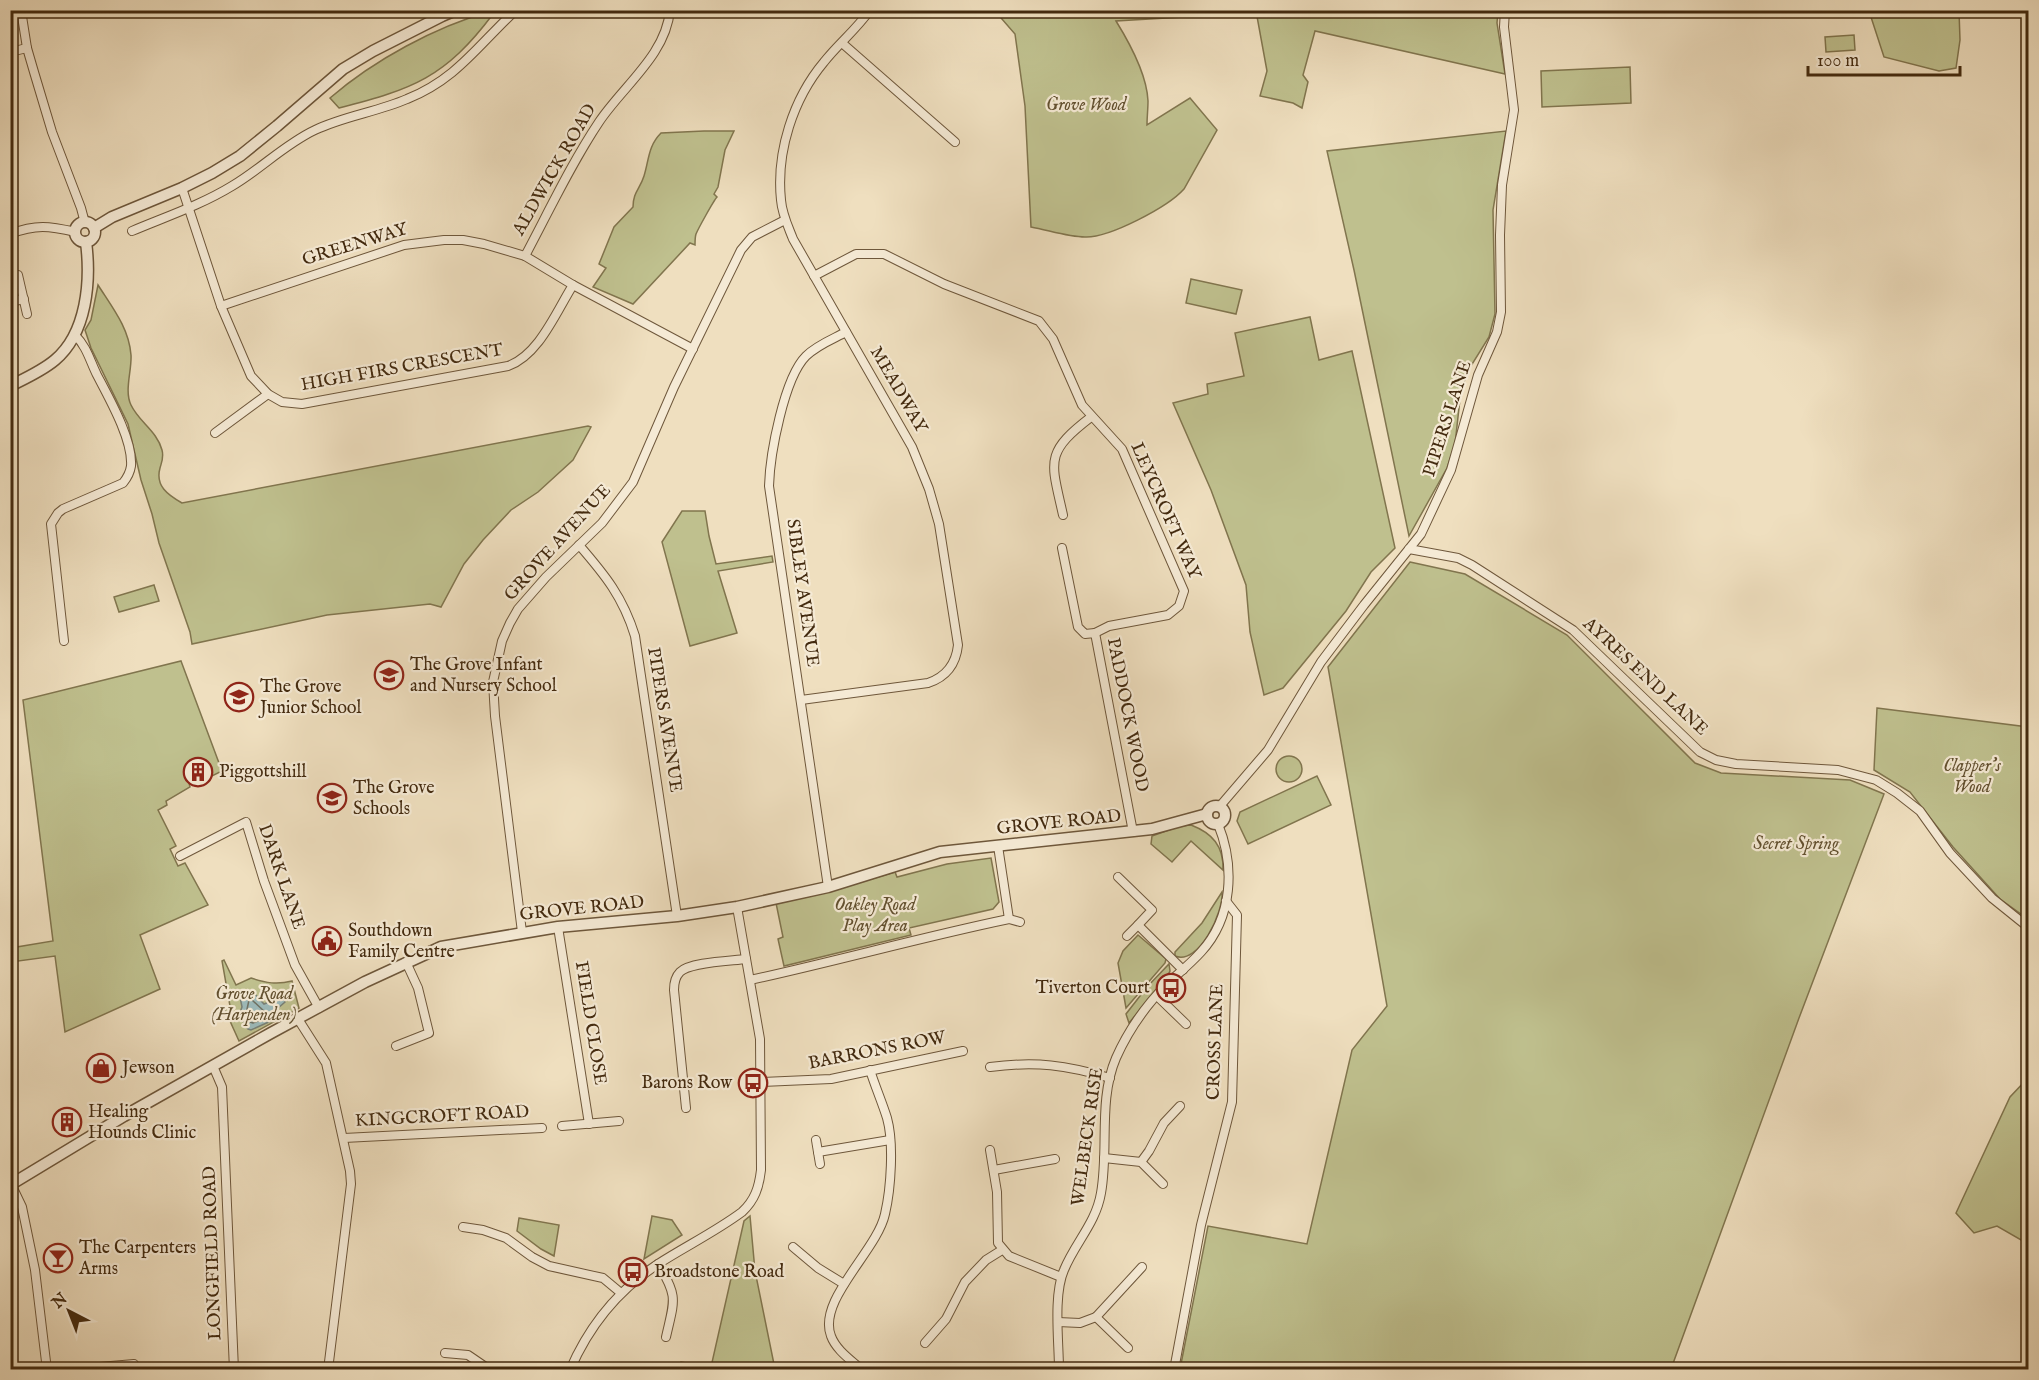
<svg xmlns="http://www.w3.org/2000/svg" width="2039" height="1380" font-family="'IM FELL English',serif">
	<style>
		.green { fill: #bfc08e; stroke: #81754e; stroke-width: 1.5 }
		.water { fill: #9dbaba; stroke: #798076; stroke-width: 1.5 }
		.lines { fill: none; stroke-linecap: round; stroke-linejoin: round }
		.shore { stroke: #707264; stroke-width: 1.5 }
		.minor-casing { stroke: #6e573b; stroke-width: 10 }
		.tertiary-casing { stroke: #6e573b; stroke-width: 13 }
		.minor { stroke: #f5ead5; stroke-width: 8 }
		.tertiary { stroke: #f5ead5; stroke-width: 10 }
		.labels { text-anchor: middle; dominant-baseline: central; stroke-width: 4.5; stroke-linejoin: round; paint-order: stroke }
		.park-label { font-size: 18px; font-style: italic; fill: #62502f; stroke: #f5ead5 }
		.street-label { font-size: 18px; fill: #432a0f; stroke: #f5ead5 }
		.poi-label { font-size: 18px; fill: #432a0f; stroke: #f5ead5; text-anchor: start }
	</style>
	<rect width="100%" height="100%" fill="#efdfbf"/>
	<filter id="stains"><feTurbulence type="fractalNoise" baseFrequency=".00333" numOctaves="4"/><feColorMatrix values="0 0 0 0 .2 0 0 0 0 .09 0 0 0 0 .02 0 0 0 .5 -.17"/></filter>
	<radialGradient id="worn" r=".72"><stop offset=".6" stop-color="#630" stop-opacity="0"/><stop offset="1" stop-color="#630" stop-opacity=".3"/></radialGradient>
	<!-- green -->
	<g class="green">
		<path d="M491 11 493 14C445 78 413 89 339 108L330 98C374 60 435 27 491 11Z"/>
		<path d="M995 11H1228L1217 15 1116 21C1129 42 1147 76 1148 101 1148 109 1147 117 1147 125L1190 98 1217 130 1184 189C1168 207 1109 238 1085 237 1068 237 1048 230 1031 227L1025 106 1015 34Z"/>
		<path d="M1256 11H1498L1497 23 1505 74 1315 31 1303 75 1308 82 1302 108 1293 103 1260 96 1267 71Z"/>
		<path d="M1869 11H1959L1960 40 1956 68 1939 71 1884 57Z"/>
		<path d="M1854 35 1855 50 1826 52 1825 37Z"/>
		<path d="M1630 67 1631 103 1542 107 1541 71Z"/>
		<path d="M704 131H734L725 150 718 187 714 194 717 197C714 200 698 229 696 234 695 237 695 242 695 245L690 243 633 304 593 287 606 268 599 264 614 227 633 207C633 192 640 189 644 176 649 160 648 146 661 133Z"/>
		<path d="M1506 131 1493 210 1495 314 1489 337 1469 369 1461 390 1455 444 1447 468 1409 536 1354 270 1327 151Z"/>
		<path d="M1191 279 1242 290 1236 314 1186 303Z"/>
		<path d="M98 285C112 307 129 328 131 355 132 370 124 391 131 405 139 422 157 431 162 450 164 457 162 461 160 468 155 486 168 495 182 503L588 426 591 427 573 460 538 492 511 510 483 540 464 564 441 607 430 604 327 615 192 644 190 632 159 543 152 514 141 480 128 424 91 348 85 330 91 320Z"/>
		<path d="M1310 317 1319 360 1352 351 1395 548 1371 572 1346 611 1283 688 1264 695 1250 632 1246 585 1211 490 1173 403 1208 394 1207 384 1244 376 1235 333Z"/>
		<path d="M682 511H705L709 536 716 564 772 556 773 562 718 571 737 633 690 646 662 542Z"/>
		<path d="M1410 562 1465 574 1567 635 1695 763 1721 773 1850 780 1884 794 1799 1018 1671 1369H1180L1208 1226 1307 1244 1352 1050 1387 1006 1328 667Z"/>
		<path d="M154 585 159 601 119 612 114 597Z"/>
		<path d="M181 661 222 771 204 780 202 775 189 783 190 787 166 801 167 805 158 810 176 846 170 849 178 866 185 863 208 905 140 935 160 989 65 1032 55 956 11 962V948L53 941 23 700Z"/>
		<path d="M1877 708 2028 727V919L2000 899 1953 847 1910 792 1874 770Z"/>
		<circle cx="1289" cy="769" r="13"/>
		<path d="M1317 776 1331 805 1248 844 1237 821 1240 812Z"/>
		<path d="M1191 825C1212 833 1224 846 1223 870L1191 841 1172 862 1151 844 1152 836 1180 826Z"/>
		<path d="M991 858 999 902 993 909 909 928 911 935 784 966 778 939 783 937 776 903 840 888 895 872 897 877 947 864Z"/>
		<path d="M1222 892C1224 911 1199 966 1175 956V952L1202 923Z"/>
		<path d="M1138 935 1166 959 1165 963 1126 1008 1118 963 1123 951Z"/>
		<path d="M224 960 236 985 251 978C266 983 277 985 292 981L299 1008 239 1041 225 1010 230 1006 222 961Z"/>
		<path d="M1169 964 1170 971 1166 978 1129 1023 1126 1014 1147 987Z"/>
		<path d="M2028 1078V1244L1997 1226 1974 1233 1956 1213 2010 1097Z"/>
		<path d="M652 1216 672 1220 682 1235 644 1259Z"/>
		<path d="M750 1216 755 1271 775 1369H679L681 1362 711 1367 744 1221Z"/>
		<path d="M519 1218 559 1225 554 1256 541 1249 517 1231Z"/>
	</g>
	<!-- water -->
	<path class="water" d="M246 991 253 992 264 1004 279 998 284 999 285 1002 270 1015 271 1021 251 1030 248 1029 239 1015 242 1007 240 997Z"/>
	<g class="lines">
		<!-- shore -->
		<path class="shore" d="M249 1000H252L265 1012 263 1019 253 1023 250 1022 246 1014Z"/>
		<!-- minor casing -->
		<g class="minor-casing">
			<g id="minor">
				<path d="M21 10 27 48 34 72 52 132 81 208 85 223"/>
				<path d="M842 43 955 142"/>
				<path d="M10 52 27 48"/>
				<path d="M182 188 221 306 251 376 268 394 282 402 302 404 508 366C539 355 556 312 573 285"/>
				<path d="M132 231C165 217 201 205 232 186 261 169 285 144 315 130 344 116 377 112 407 99 457 79 478 45 516 10"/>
				<path d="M10 234C36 224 49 226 76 232"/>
				<path d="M525 256C549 211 571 164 599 122 623 86 666 55 670 10"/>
				<path d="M18 275 27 314"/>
				<path d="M814 276 856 254H884L944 284 1039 321 1053 339 1082 405 1122 449 1184 591 1179 606 1168 615 1109 626 1095 633"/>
				<path d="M10 302 24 299"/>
				<path d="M221 306 404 245 444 240H463L484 244 525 256 573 285 693 349"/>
				<path d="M215 433 268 394"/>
				<path d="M1063 515C1051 461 1044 453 1091 417"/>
				<path d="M579 545C605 575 623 597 635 636L677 916"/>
				<path d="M1062 548 1078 627 1085 634 1095 633 1133 832"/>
				<path d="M1409 549 1458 558 1472 565 1573 630 1700 752 1716 760 1736 764 1838 770 1876 780 1897 793 1920 811 1950 853 1992 898 2028 927"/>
				<path d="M64 641 51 524 58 513 63 509 123 483C127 478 130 473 131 466 133 440 109 398 97 375 90 361 87 347 75 335"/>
				<path d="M801 700 928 683C946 677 956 664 958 645L939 524 929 489 912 447 793 239C788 226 782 214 781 200 776 152 793 99 824 62 838 44 856 30 870 10"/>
				<path d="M1220 806 1268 750 1321 662 1364 605 1421 534 1451 470 1478 375 1497 332 1501 312 1500 235 1502 185 1514 110 1504 27 1505 10"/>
				<path d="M998 846 1009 919"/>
				<path d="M180 856 246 822 264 881 295 965 319 1008"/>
				<path d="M1118 877 1152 910 1138 925"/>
				<path d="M828 887 769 486C770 454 784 378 806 356 817 345 833 339 846 332"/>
				<path d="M558 927 589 1124"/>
				<path d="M522 932 495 716 493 682 502 641 510 623 518 609 546 577 602 523 633 482 674 387 741 250 752 237 785 220"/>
				<path d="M1127 936 1138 925 1183 970"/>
				<path d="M750 980C837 961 922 937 1009 919L1020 922"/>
				<path d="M1157 996 1186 1024"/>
				<path d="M298 1019 326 1063 350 1171 351 1184 328 1370"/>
				<path d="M396 1046 429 1033 418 988 406 962"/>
				<path d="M213 1066 222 1087 234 1370"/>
				<path d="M990 1067C1036 1061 1066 1065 1110 1078"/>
				<path d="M760 1082 831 1079 963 1051"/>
				<path d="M686 1108 674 990C674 983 675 977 680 972 690 962 731 961 746 959"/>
				<path d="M562 1126 619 1121"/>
				<path d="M344 1138 542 1128"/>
				<path d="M816 1140 820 1164"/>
				<path d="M990 1150 997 1192 998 1243 1009 1256 1061 1277"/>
				<path d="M818 1152 890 1140"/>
				<path d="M1104 1158 1141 1162 1163 1184"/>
				<path d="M1141 1162 1149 1151 1164 1123 1180 1106"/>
				<path d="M994 1170 1055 1159"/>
				<path d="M11 1184 22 1207 35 1270 47 1370"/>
				<path d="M463 1227 483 1230 506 1238 532 1257 549 1266 603 1278 621 1293"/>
				<path d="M793 1247 818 1268 844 1284"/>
				<path d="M658 1264C679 1297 674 1301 666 1337"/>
				<path d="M1096 1317 1142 1267"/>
				<path d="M1058 1322 1080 1323 1096 1317 1128 1348"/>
				<path d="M925 1343 946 1319 965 1282 986 1260 1002 1250"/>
				<path d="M445 1353 468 1355 490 1370"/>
				<path d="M65 1370 134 1364"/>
				<path d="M570 1370C589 1326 618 1290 658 1264 686 1246 715 1232 742 1212 755 1200 759 1187 761 1170L760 1039 737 907"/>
				<path d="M862 1370C851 1360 836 1350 831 1336 817 1300 877 1251 885 1214 891 1188 894 1143 887 1118 882 1102 875 1086 870 1070"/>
				<path d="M1059 1370C1059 1342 1053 1295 1064 1270 1075 1243 1096 1223 1101 1193 1109 1149 1098 1100 1116 1058 1128 1031 1147 1004 1168 983 1179 973 1191 963 1201 952 1233 917 1235 866 1218 824"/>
				<path d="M1174 1370 1201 1225 1232 1102 1237 915 1226 901"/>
			</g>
		</g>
		<!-- tertiary casing -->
		<g class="tertiary-casing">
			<g id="tertiary">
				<circle cx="85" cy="232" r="10"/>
				<path d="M94 228 112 217 182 188 212 173 240 156 277 126 343 69 373 51 442 16 456 10"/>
				<path d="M10 386C26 378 42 371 55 360 87 333 91 281 86 242"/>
				<circle cx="1216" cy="815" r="9"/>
				<path d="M10 1185 124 1116 271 1033 365 982 441 947 558 927 677 916 737 907 828 887 940 852 1152 829 1207 814"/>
			</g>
		</g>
		<!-- minor -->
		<use href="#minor" class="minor"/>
		<!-- tertiary -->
		<use href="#tertiary" class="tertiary"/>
	</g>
	<!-- icons -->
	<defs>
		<g id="school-ring" transform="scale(1.5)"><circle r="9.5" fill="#f5ead5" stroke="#8f2418" stroke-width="1.5"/><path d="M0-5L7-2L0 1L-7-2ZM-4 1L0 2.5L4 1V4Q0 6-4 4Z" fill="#8f2418"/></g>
		<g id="building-ring" transform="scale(1.5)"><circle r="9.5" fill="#f5ead5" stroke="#8f2418" stroke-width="1.5"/><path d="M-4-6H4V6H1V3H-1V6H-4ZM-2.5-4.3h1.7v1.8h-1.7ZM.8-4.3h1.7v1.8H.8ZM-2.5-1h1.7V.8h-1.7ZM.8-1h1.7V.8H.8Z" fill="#8f2418"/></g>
		<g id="civic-ring" transform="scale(1.5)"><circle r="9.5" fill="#f5ead5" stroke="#8f2418" stroke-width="1.5"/><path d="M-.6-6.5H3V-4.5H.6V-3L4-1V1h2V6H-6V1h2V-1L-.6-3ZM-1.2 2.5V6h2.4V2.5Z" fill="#8f2418"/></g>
		<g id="bus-ring" transform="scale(1.5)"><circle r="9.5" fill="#f5ead5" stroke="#8f2418" stroke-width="1.5"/><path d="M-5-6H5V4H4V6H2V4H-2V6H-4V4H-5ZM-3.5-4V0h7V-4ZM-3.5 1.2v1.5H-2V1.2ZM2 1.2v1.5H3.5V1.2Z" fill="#8f2418"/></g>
		<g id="shop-ring" transform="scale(1.5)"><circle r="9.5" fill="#f5ead5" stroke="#8f2418" stroke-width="1.5"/><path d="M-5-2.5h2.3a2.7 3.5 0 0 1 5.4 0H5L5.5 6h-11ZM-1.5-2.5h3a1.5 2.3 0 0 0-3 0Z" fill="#8f2418"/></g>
		<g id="bar-ring" transform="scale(1.5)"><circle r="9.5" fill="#f5ead5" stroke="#8f2418" stroke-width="1.5"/><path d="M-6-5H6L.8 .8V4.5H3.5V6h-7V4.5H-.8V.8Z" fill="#8f2418"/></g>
	</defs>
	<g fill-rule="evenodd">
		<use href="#school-ring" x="389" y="675"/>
		<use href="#school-ring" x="239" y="697"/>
		<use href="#building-ring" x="198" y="772"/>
		<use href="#school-ring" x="332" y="798"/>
		<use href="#civic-ring" x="327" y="941"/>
		<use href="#bus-ring" x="1171" y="988"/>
		<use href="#shop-ring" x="101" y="1068"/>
		<use href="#bus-ring" x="753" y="1083"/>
		<use href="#building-ring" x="67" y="1122"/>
		<use href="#bar-ring" x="58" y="1258"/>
		<use href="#bus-ring" x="633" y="1272"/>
	</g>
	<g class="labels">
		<!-- park labels -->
		<g class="park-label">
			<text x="1086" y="105">Grove Wood</text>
			<text x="1972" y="766">Clapper's<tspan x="1972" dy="21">Wood</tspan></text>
			<text x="1796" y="844">Secret Spring</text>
			<text x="875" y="905">Oakley Road<tspan x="875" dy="21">Play Area</tspan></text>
			<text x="254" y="994">Grove Road<tspan x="254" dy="21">(Harpenden)</tspan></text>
		</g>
		<!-- street labels -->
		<g class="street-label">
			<text transform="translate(555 170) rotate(-60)">ALDWICK ROAD</text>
			<text transform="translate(355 245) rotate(-17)">GREENWAY</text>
			<text transform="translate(402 368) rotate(-10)">HIGH FIRS CRESCENT</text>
			<text transform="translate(898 390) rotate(60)">MEADWAY</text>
			<text transform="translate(1448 419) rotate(-72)">PIPERS LANE</text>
			<text transform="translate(1165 511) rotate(66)">LEYCROFT WAY</text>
			<text transform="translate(558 543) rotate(-48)">GROVE AVENUE</text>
			<text transform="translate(802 593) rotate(82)">SIBLEY AVENUE</text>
			<text transform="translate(1645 677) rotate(43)">AYRES END LANE</text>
			<text transform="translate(1127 715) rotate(79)">PADDOCK WOOD</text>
			<text transform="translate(664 720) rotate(81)">PIPERS AVENUE</text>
			<text transform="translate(1059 823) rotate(-6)">GROVE ROAD</text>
			<text transform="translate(281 877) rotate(71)">DARK LANE</text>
			<text transform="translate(582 909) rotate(-6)">GROVE ROAD</text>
			<text transform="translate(590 1023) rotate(81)">FIELD CLOSE</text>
			<text transform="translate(1216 1042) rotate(-88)">CROSS LANE</text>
			<text transform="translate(877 1051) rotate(-11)">BARRONS ROW</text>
			<text transform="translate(442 1117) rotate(-3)">KINGCROFT ROAD</text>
			<text transform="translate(1088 1137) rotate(-82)">WELBECK RISE</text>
			<text transform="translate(213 1253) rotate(-92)">LONGFIELD ROAD</text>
		</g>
		<!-- poi labels -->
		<g class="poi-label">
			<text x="410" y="665">The Grove Infant<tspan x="410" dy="21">and Nursery School</tspan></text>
			<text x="260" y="687">The Grove<tspan x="260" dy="21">Junior School</tspan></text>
			<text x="219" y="772">Piggottshill</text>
			<text x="353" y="788">The Grove<tspan x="353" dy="21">Schools</tspan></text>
			<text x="348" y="931">Southdown<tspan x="348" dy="21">Family Centre</tspan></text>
			<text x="1150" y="988" text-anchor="end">Tiverton Court</text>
			<text x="122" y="1068">Jewson</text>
			<text x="732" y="1083" text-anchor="end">Barons Row</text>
			<text x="88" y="1112">Healing<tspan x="88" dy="21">Hounds Clinic</tspan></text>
			<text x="79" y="1248">The Carpenters<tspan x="79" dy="21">Arms</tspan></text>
			<text x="654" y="1272">Broadstone Road</text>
		</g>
	</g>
	<!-- margin -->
	<rect width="2039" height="1380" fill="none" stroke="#efdfbf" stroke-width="36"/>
	<rect x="12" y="12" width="2015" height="1356" fill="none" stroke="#432a0f" stroke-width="3"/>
	<rect x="18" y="18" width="2003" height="1344" fill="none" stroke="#432a0f" stroke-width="1.5"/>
	<!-- north arrow -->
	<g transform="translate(69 1311) rotate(318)" stroke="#f5ead5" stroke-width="4.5" paint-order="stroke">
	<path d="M0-4.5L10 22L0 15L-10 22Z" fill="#432a0f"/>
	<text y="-9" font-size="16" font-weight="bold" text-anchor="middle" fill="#432a0f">N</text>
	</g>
	<!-- scale -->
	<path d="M1808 66v9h152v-9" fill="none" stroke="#432a0f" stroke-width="3"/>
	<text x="1817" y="66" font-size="18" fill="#432a0f" stroke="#f5ead5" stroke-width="4.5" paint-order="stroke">100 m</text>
	<rect width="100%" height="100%" filter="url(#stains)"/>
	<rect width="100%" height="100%" fill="url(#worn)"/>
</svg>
